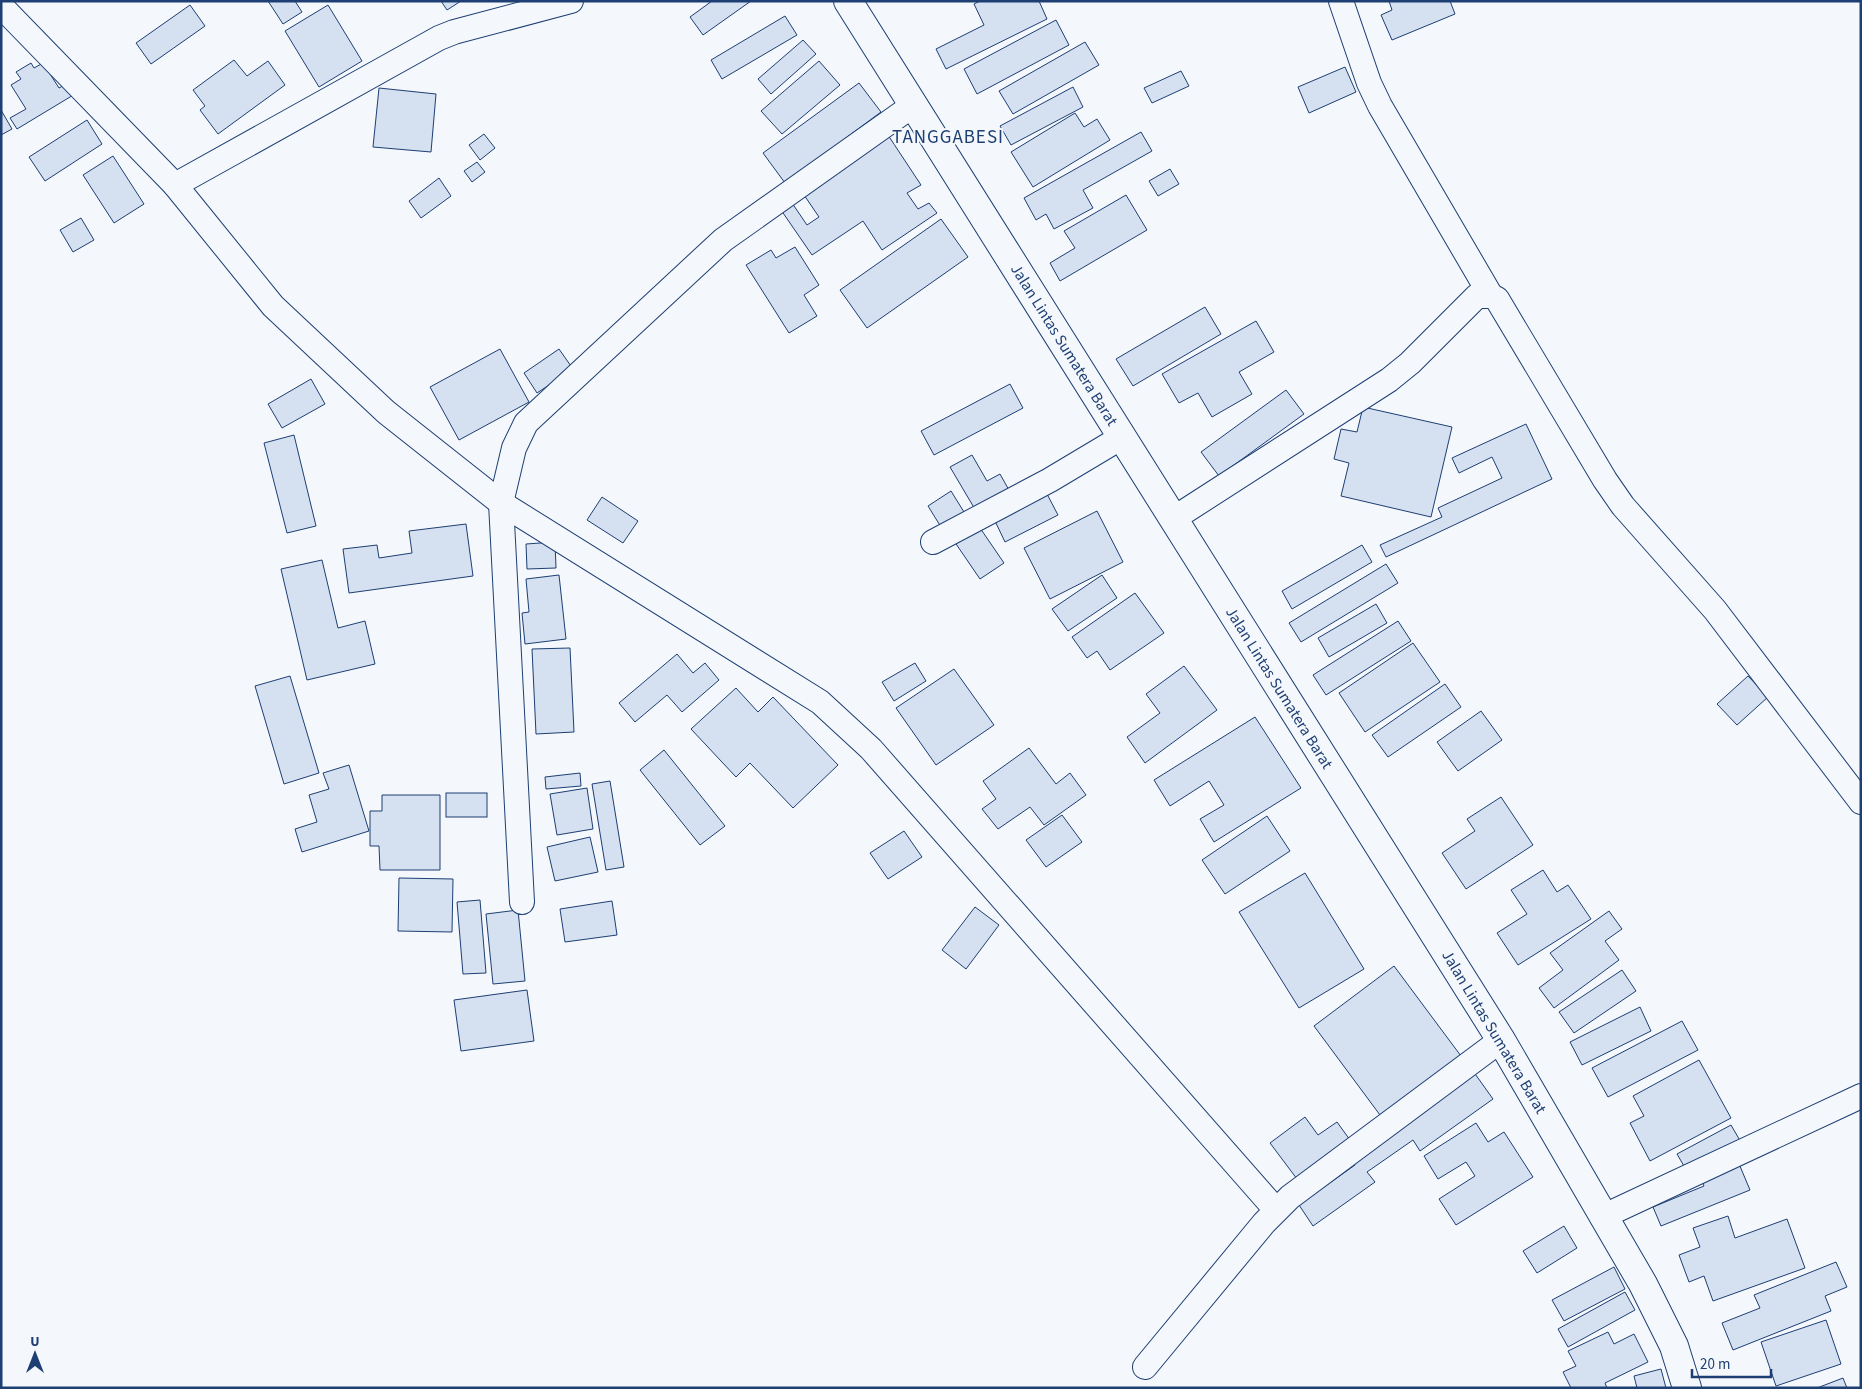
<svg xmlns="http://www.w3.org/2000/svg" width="1862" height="1389" font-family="'Source Sans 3',sans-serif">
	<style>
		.building { fill: #d5e0f0; stroke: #1d3f73 }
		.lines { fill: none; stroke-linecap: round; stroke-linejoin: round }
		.minor-casing { stroke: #1d3f73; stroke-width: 26 }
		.trunk-casing { stroke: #1d3f73; stroke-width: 30 }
		.minor { stroke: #f4f7fb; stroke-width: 24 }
		.trunk { stroke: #f4f7fb; stroke-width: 28 }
		.labels { text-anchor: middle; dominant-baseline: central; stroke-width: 4; stroke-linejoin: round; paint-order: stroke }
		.street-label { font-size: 16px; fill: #1d3f73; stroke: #f4f7fb }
		.quarter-label { font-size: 19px; letter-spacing: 1px; fill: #1d3f73; stroke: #f4f7fb }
	</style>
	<rect width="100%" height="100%" fill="#f4f7fb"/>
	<!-- building -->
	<g class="building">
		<path d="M268 1H295L302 12 283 24Z"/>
		<path d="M441 1H461L447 10Z"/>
		<path d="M712 1H751L703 35 690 17Z"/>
		<path d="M980 1H1039L1047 19 946 69 936 49 984 25 974 4Z"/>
		<path d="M1389 1H1450L1455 14 1392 40 1381 15 1392 10Z"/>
		<path d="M190 5 205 26 151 64 136 43Z"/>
		<path d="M328 5 362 61 319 87 285 31Z"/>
		<path d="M785 16 797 35 722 79 711 60Z"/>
		<path d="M1056 20 1069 45 977 94 964 69Z"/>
		<path d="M803 40 816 54 771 94 758 79Z"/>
		<path d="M1085 42 1099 65 1013 114 999 91Z"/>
		<path d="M234 60 247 76 268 61 285 85 218 134 200 110 205 106 193 90Z"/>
		<path d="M819 61 840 85 782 134 761 111Z"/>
		<path d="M31 63 34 68 43 63 59 88 68 83 75 94 17 129 10 118 26 109 11 85 21 79 16 72Z"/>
		<path d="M1345 67 1356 92 1309 113 1298 87Z"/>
		<path d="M1181 71 1189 86 1152 103 1144 88Z"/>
		<path d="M859 83 881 112 785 183 763 153Z"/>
		<path d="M1073 87 1083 107 1011 145 1000 126Z"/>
		<path d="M379 88 436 94 431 152 373 147Z"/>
		<path d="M1 110 12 129 1 135Z"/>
		<path d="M1075 113 1084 127 1097 119 1110 140 1033 187 1011 152Z"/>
		<path d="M87 120 102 144 45 181 29 157Z"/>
		<path d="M1141 132 1152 151 1083 190 1093 208 1054 229 1046 214 1036 220 1024 198Z"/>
		<path d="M484 134 495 148 480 160 469 145Z"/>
		<path d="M888 135 921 185 907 193 918 209 929 203 937 213 882 250 863 221 812 255 781 210 792 203 807 225 819 217 802 192Z"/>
		<path d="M113 156 144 204 114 223 83 175Z"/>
		<path d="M477 162 485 172 472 182 464 171Z"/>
		<path d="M1170 169 1179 184 1158 196 1149 181Z"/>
		<path d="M439 178 451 196 421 218 409 201Z"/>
		<path d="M1126 195 1147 230 1060 281 1050 263 1075 248 1064 231Z"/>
		<path d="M81 218 94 240 73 252 60 230Z"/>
		<path d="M941 219 968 257 867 328 840 290Z"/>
		<path d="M795 247 819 285 804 295 817 316 789 333 746 265 771 250 776 258Z"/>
		<path d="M1205 307 1221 334 1133 386 1116 359Z"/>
		<path d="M1256 321 1274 352 1239 372 1252 394 1212 417 1198 393 1179 403 1162 374Z"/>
		<path d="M500 349 529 402 459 440 430 387Z"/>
		<path d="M559 349 573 369 537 393 524 373Z"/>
		<path d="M311 379 325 404 282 428 268 404Z"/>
		<path d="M1010 384 1023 408 934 455 921 431Z"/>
		<path d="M1286 390 1304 414 1219 476 1201 452Z"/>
		<path d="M1363 407 1452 427 1431 517 1341 496 1349 463 1334 459 1341 429 1357 432Z"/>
		<path d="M1526 424 1552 479 1386 557 1380 545 1442 517 1438 508 1502 478 1492 457 1459 473 1452 458Z"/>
		<path d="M294 435 316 526 287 533 264 443Z"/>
		<path d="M972 455 987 481 1000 474 1010 492 976 511 950 467Z"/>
		<path d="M951 491 964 512 941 527 928 506Z"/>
		<path d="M1047 494 1058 515 1005 542 995 521Z"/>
		<path d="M602 497 638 521 623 543 587 520Z"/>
		<path d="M1097 511 1123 562 1050 599 1024 548Z"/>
		<path d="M466 524 473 576 349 593 343 549 377 545 379 558 412 553 409 531Z"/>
		<path d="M978 525 1004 563 980 579 954 541Z"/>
		<path d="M555 542 556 568 527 569 526 544Z"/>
		<path d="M1362 545 1372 562 1292 609 1282 591Z"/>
		<path d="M322 560 338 628 365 621 375 664 307 680 281 569Z"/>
		<path d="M1386 564 1398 583 1301 642 1289 623Z"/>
		<path d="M559 575 566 639 525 644 522 613 529 612 526 579Z"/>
		<path d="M1102 575 1117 598 1068 631 1052 609Z"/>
		<path d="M1135 593 1164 633 1110 670 1097 651 1087 658 1072 637Z"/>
		<path d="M1376 604 1387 623 1329 657 1318 638Z"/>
		<path d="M1398 621 1411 641 1326 695 1313 675Z"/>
		<path d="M1413 643 1440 682 1365 732 1339 693Z"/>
		<path d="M570 648 574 732 536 734 532 649Z"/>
		<path d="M677 654 693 673 705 663 719 680 682 712 667 695 635 722 619 703Z"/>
		<path d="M915 663 926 681 894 701 882 682Z"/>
		<path d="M1184 666 1217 710 1145 763 1127 737 1160 713 1146 694Z"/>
		<path d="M954 669 994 725 936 765 896 708Z"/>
		<path d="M290 676 319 773 284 784 255 686Z"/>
		<path d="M1748 676 1768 697 1737 725 1717 704Z"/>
		<path d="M1445 684 1461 707 1388 757 1372 735Z"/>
		<path d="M736 688 758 712 773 697 838 765 793 808 750 763 736 777 691 729Z"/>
		<path d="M1481 711 1502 740 1458 771 1437 742Z"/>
		<path d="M1255 717 1301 788 1214 842 1200 819 1224 805 1209 781 1170 806 1154 780Z"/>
		<path d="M1029 748 1056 784 1070 773 1086 795 1044 825 1030 807 998 829 982 809 996 799 983 781Z"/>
		<path d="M664 750 725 826 700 845 640 770Z"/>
		<path d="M349 765 369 831 302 852 295 829 317 822 309 795 329 789 323 773Z"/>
		<path d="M580 773 581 786 546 789 545 777Z"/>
		<path d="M610 781 624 867 606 870 592 784Z"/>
		<path d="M587 788 593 829 557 835 550 794Z"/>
		<rect x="446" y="793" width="41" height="24"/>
		<path d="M382 795H440V870H380L379 846H370V811H382Z"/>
		<path d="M1501 797 1533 845 1466 889 1442 853 1475 831 1467 819Z"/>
		<path d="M1062 815 1082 842 1046 867 1026 840Z"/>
		<path d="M1267 816 1290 851 1225 894 1202 860Z"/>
		<path d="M904 831 922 857 888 879 870 853Z"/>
		<path d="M590 837 598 872 555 881 547 847Z"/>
		<path d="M1543 870 1557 892 1568 885 1591 919 1518 965 1497 933 1527 914 1511 890Z"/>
		<path d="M1305 873 1364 969 1299 1008 1239 912Z"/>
		<path d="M399 878 453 879 452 932 398 931Z"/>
		<path d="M480 900 486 973 463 974 457 902Z"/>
		<path d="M612 901 617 935 565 942 560 909Z"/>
		<path d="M975 907 999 925 966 969 942 950Z"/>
		<path d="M518 910 525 981 493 984 486 914Z"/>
		<path d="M1609 911 1622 929 1605 941 1619 960 1554 1008 1539 988 1563 970 1550 953Z"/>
		<path d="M1394 966 1461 1056 1380 1115 1314 1026Z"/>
		<path d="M1622 970 1636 991 1574 1033 1559 1012Z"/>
		<path d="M527 990 534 1041 461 1051 454 1000Z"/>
		<path d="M1640 1007 1651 1031 1582 1065 1570 1042Z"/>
		<path d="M1682 1021 1698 1050 1608 1097 1592 1068Z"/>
		<path d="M1699 1060 1731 1118 1650 1161 1630 1123 1644 1116 1633 1096Z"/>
		<path d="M1473 1071 1493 1099 1420 1151 1413 1140 1367 1172 1375 1182 1313 1226 1299 1205 1355 1165 1350 1157Z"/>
		<path d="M1305 1117 1318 1135 1337 1122 1350 1140 1297 1179 1270 1143Z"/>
		<path d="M1476 1123 1488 1142 1504 1132 1533 1177 1456 1225 1439 1199 1475 1176 1466 1162 1438 1179 1424 1156Z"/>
		<path d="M1731 1125 1742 1144 1688 1173 1677 1154Z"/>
		<path d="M1737 1159 1750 1190 1661 1226 1653 1207 1704 1186 1699 1175Z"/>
		<path d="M1728 1216 1735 1238 1787 1219 1805 1268 1713 1301 1704 1276 1689 1282 1679 1255 1700 1247 1693 1228Z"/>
		<path d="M1564 1226 1577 1248 1537 1273 1523 1251Z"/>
		<path d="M1836 1262 1847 1287 1825 1296 1831 1311 1733 1350 1722 1323 1760 1308 1754 1295Z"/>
		<path d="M1614 1267 1625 1289 1564 1321 1552 1300Z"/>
		<path d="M1625 1292 1635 1310 1568 1347 1558 1329Z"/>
		<path d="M1826 1320 1841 1364 1776 1386 1761 1342Z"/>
		<path d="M1608 1332 1614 1344 1634 1334 1648 1362 1605 1383 1607 1388H1571L1563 1372 1576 1366 1568 1351Z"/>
		<path d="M1661 1369 1666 1388H1637L1634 1376Z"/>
		<path d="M1843 1378 1847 1388H1817Z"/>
	</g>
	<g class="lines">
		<!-- minor casing -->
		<g class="minor-casing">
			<g id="minor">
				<path d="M1341 1 1369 83 1380 106 1491 296"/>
				<path d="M1 6 175 185 273 306 386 412 501 503 514 448 526 423 723 240 912 106"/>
				<path d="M175 185 439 38 454 32 571 1"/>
				<path d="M1173 519 1389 380 1410 363 1477 296H1491L1497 299 1605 480 1623 506 1715 610 1861 802"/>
				<path d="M933 542 1050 480 1122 437"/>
				<path d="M522 902 501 503 820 702 871 749 1276 1210"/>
				<path d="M1602 1217 1861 1096"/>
				<path d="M1145 1367 1264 1223 1290 1197 1501 1040"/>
			</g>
		</g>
		<!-- trunk casing -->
		<g class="trunk-casing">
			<path id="trunk" d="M848 1 1501 1040 1643 1284 1674 1346 1687 1388"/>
		</g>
		<!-- minor -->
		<use href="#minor" class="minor"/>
		<!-- trunk -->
		<use href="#trunk" class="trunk"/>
	</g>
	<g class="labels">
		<!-- street labels -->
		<g class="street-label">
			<text transform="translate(1064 345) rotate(58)">Jalan Lintas Sumatera Barat</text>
			<text transform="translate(1279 688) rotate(58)">Jalan Lintas Sumatera Barat</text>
			<text transform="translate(1494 1032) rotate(59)">Jalan Lintas Sumatera Barat</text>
		</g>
		<!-- quarter labels -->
		<g class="quarter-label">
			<text x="948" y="137">TANGGABESI</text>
		</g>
	</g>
	<!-- border -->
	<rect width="1862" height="1389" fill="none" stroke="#1d3f73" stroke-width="5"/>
	<!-- north arrow -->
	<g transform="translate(35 1354)" stroke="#f4f7fb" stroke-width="4" paint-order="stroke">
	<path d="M0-4L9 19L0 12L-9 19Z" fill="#1d3f73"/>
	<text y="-8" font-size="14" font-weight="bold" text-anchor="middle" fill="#1d3f73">U</text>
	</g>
	<!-- scale -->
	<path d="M1692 1369v8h79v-8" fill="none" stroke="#1d3f73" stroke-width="2.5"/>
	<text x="1700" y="1369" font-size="15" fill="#1d3f73" stroke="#f4f7fb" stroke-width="4" paint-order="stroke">20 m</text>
</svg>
